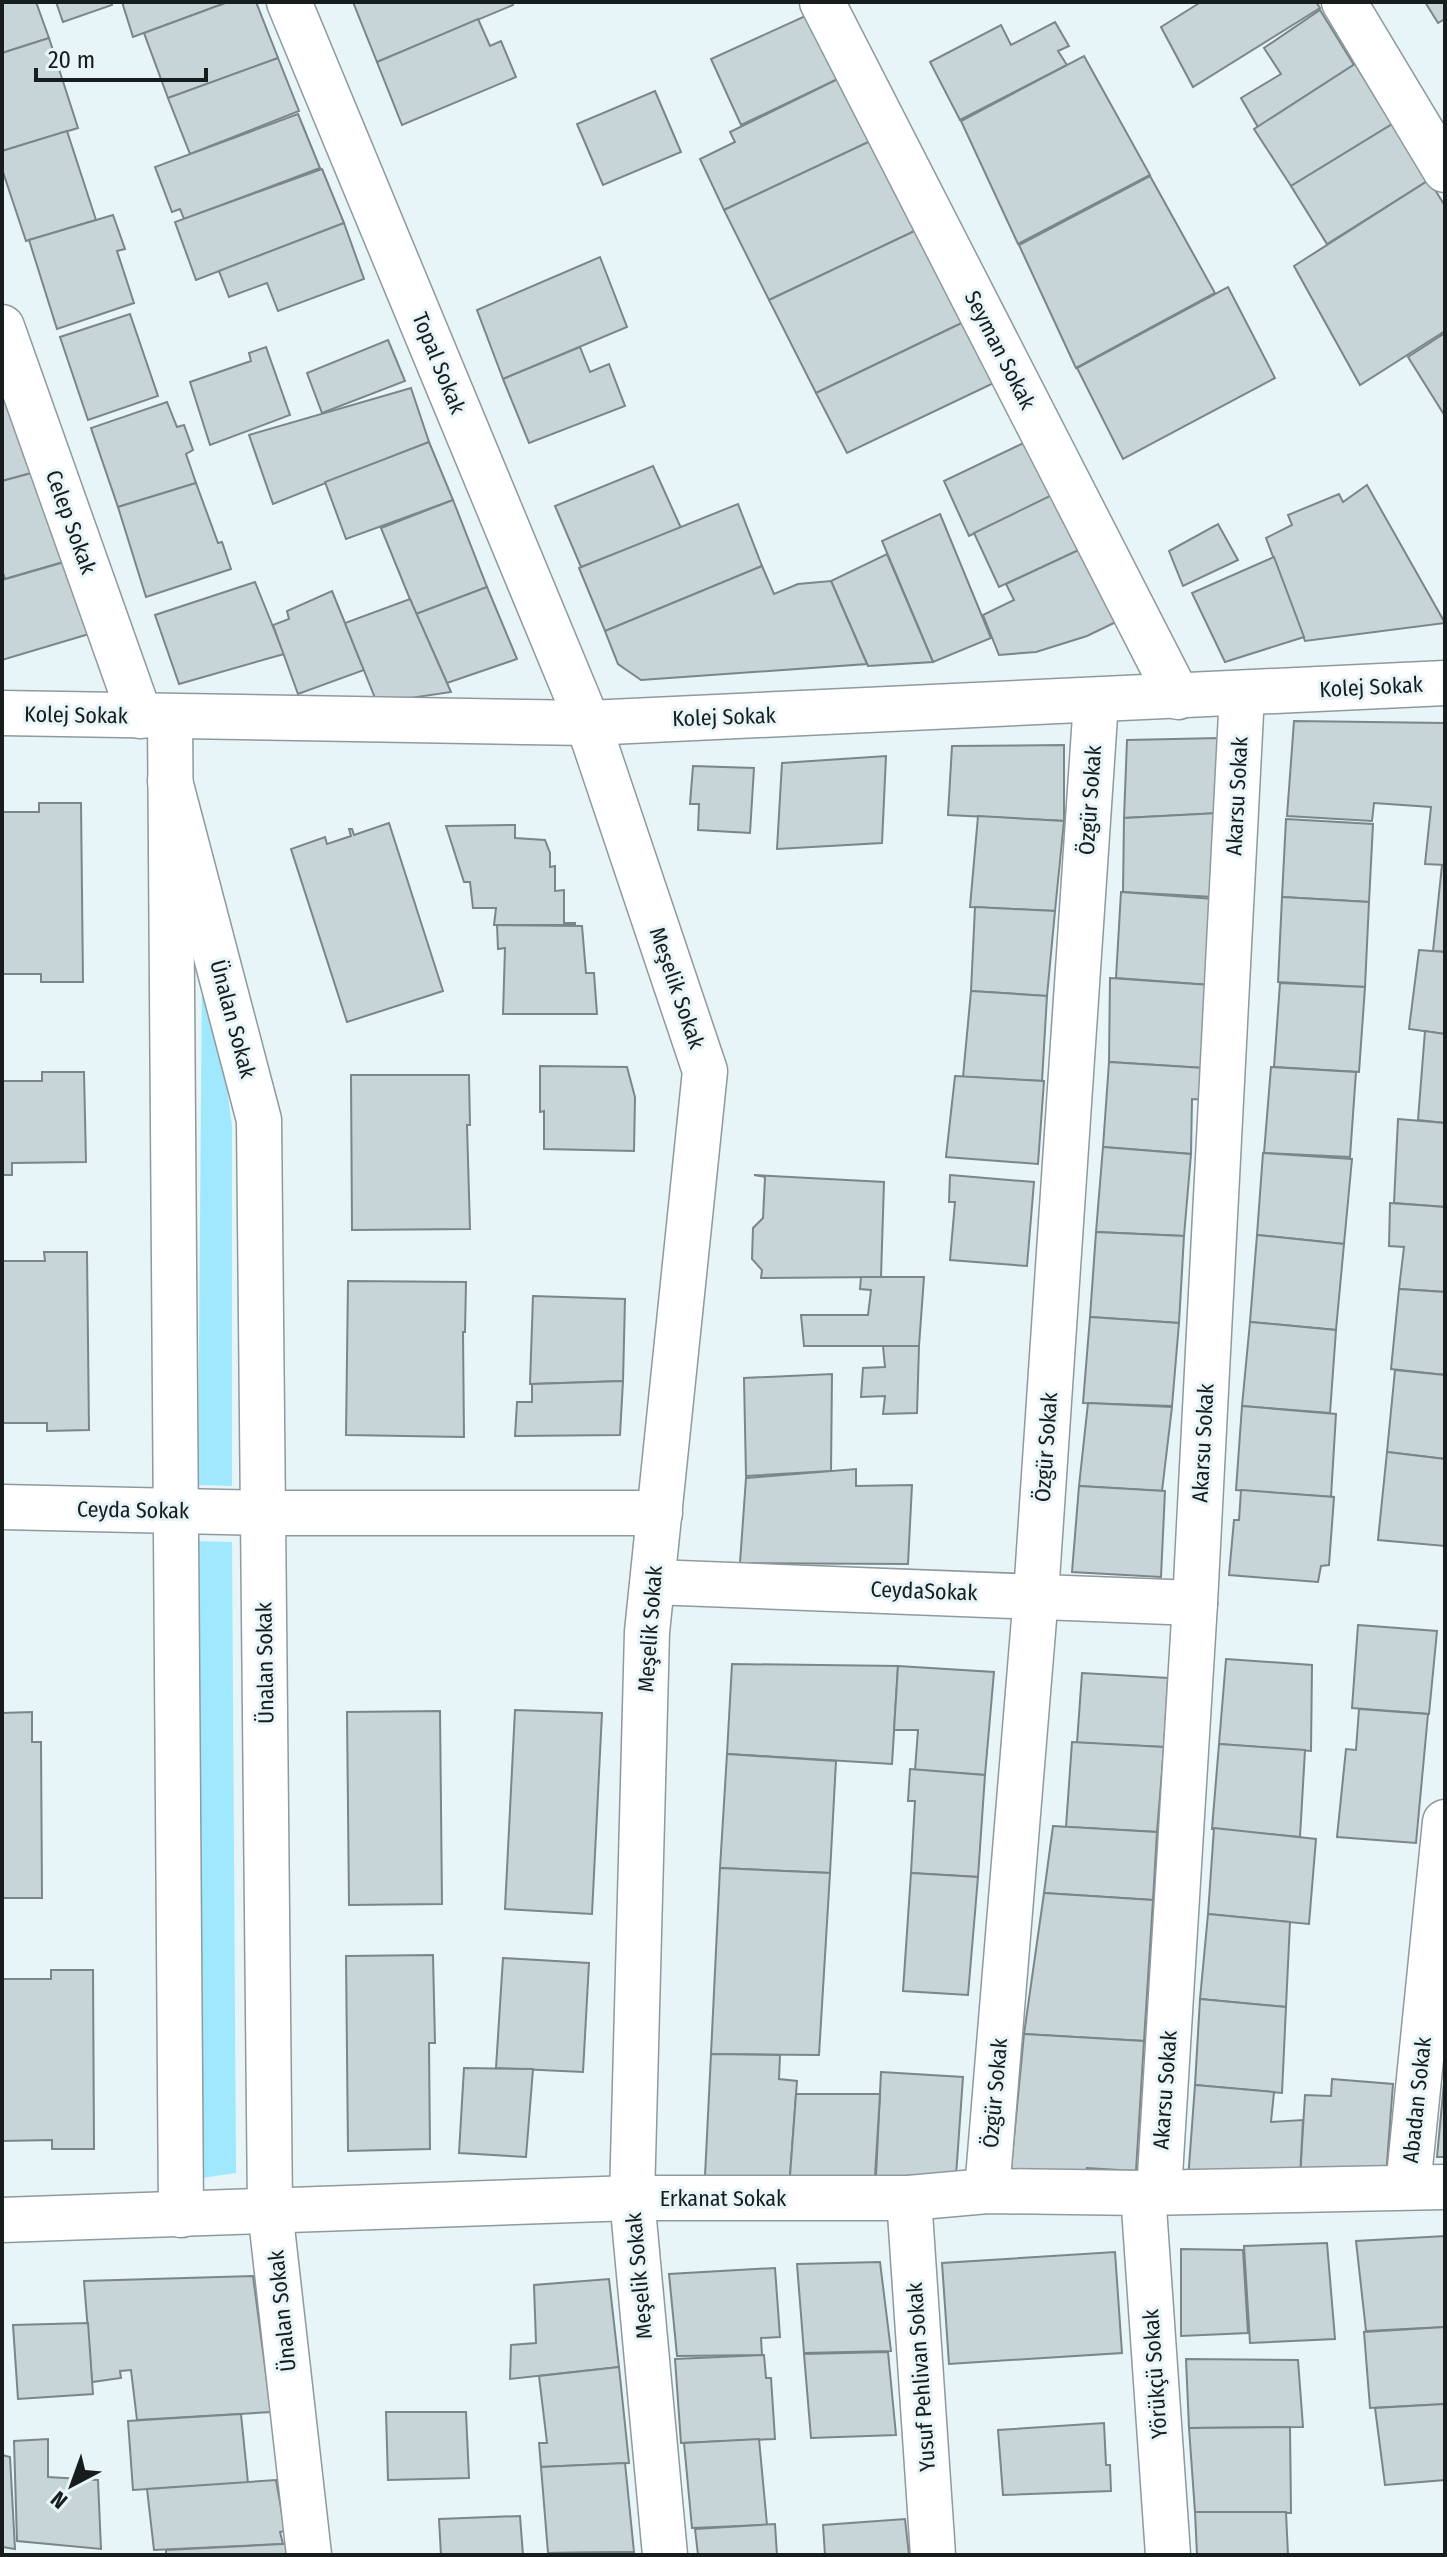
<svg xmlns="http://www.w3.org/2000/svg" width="1447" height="2557" font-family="'Fira Sans Condensed',sans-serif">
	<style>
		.green { fill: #a0e8fd }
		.building { fill: #c7d4d8; stroke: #7a868a; stroke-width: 2 }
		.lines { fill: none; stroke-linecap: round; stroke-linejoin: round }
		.minor-casing { stroke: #8e9a9d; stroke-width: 47 }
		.minor { stroke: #fff; stroke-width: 44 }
		.labels { text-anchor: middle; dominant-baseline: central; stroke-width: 6; stroke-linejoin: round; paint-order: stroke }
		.street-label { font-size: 22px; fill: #171c1d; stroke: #e7f4f8 }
	</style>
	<rect width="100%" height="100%" fill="#e7f4f8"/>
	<!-- green -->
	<g class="green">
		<path d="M202 969H211L232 1126V1486L198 1485Z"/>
		<path d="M190 1541 232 1542 236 2173 202 2178Z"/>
	</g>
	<!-- building -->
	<g class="building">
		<path d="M2 2H36L49 38 2 53Z"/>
		<path d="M56 2H111L112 5 63 22Z"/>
		<path d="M122 2H228L133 37Z"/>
		<path d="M228 2H256L278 58 168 98 144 33Z"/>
		<path d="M353 2H512L513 5 377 62Z"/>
		<path d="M1201 2H1316L1320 8 1193 87 1161 27Z"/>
		<path d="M1425 2H1445V19L1438 23Z"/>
		<path d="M1320 10 1354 65 1258 127 1241 98 1281 74 1264 48Z"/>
		<path d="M814 12 844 76 741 125 711 59Z"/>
		<path d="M478 19 490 46 501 41 516 77 402 125 377 62Z"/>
		<path d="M1055 22 1069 46 1058 51 1067 65 960 120 930 62 1001 25 1011 45Z"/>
		<path d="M49 38 78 128 2 151V53Z"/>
		<path d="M1084 56 1150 175 1018 244 961 121Z"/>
		<path d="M278 58 299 111 190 154 168 98Z"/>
		<path d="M1355 64 1392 124 1291 186 1254 129Z"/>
		<path d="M848 74 879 137 724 210 700 159 735 142 730 132Z"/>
		<path d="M655 91 681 152 603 185 577 124Z"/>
		<path d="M298 114 320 168 184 219 180 209 172 212 155 167Z"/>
		<path d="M1394 123 1429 180 1327 244 1291 186Z"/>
		<path d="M67 131 96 220 26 241 2 169V151Z"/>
		<path d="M879 137 923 227 769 300 724 210Z"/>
		<path d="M322 169 344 223 196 280 175 222Z"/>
		<path d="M1150 176 1215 293 1076 368 1019 245Z"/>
		<path d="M1429 180 1445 206V331L1360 385 1294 266Z"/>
		<path d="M113 215 125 249 117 251 134 303 57 329 29 240Z"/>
		<path d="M344 223 364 279 278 311 267 283 229 297 219 271Z"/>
		<path d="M923 227 970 319 816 393 769 300Z"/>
		<path d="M600 257 627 327 503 379 477 310Z"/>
		<path d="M1228 287 1275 378 1123 459 1077 368Z"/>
		<path d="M130 314 158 396 88 420 60 337Z"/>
		<path d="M970 319 1000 380 847 453 816 393Z"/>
		<path d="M1445 333V412L1443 413 1408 357Z"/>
		<path d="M388 340 405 381 322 413 307 373Z"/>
		<path d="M266 347 290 415 210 445 190 382 251 361 249 353Z"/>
		<path d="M580 347 590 372 609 364 625 406 529 443 503 379Z"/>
		<path d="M2 384 42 470 2 481Z"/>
		<path d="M411 388 429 442 273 504 249 435Z"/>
		<path d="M167 402 177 427 184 425 193 450 186 454 196 483 118 507 91 428Z"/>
		<path d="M1030 440 1057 494 969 536 944 481Z"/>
		<path d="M429 442 453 500 346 539 325 482Z"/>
		<path d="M653 466 681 528 581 567 555 506Z"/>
		<path d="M43 470 70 560 5 579 2 570V481Z"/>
		<path d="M196 483 218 543 222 542 231 569 146 597 118 507Z"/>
		<path d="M1367 485 1445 623 1305 641 1266 538 1292 525 1288 515 1339 494 1343 502Z"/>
		<path d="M1056 493 1083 548 999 587 974 533Z"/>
		<path d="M453 500 487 587 416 614 381 528Z"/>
		<path d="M738 504 762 566 605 631 579 568Z"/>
		<path d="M940 514 991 638 933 662 882 541Z"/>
		<path d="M1218 524 1238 560 1183 586 1169 551Z"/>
		<path d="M1083 548 1118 621 1087 636 1036 652 999 655 983 615 1014 600 1006 584Z"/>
		<path d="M887 554 933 662 868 666 831 581Z"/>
		<path d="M1274 557 1304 637 1225 662 1192 593Z"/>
		<path d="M75 559 99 631 2 660V580Z"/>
		<path d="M762 566 774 594 798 584 831 581 867 664 641 680 618 664 605 631Z"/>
		<path d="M255 582 284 654 179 684 155 615Z"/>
		<path d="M487 587 517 659 447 683 416 614Z"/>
		<path d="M332 591 364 670 298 694 273 625 289 619 287 611Z"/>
		<path d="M410 599 451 692 377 703 345 623Z"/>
		<path d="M1294 721 1445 723V865L1425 864 1431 807 1374 803 1372 821 1287 816Z"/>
		<path d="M1220 738 1219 813 1124 818 1127 740Z"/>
		<path d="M1064 745V821L948 815 952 746Z"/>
		<path d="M886 756 882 843 777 849 782 763Z"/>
		<path d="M693 766 754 768 750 833 698 830 699 804H690Z"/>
		<path d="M39 803H81L83 982H41V974H2V812H39Z"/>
		<path d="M1219 813 1214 897 1123 892 1124 818Z"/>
		<path d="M978 816 1064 821 1055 911 970 907Z"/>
		<path d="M1286 819 1373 824 1369 902 1282 897Z"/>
		<path d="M389 823 443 991 347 1022 291 849 325 837 327 844 351 836 349 829H352L354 835Z"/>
		<path d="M515 825V838L545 840 550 853V867L555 866V891L564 890V923H575V925H494L496 908H473L470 882H464L446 826Z"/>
		<path d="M1442 865H1445V952L1433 951Z"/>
		<path d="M1121 892 1214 899 1210 985 1116 978Z"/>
		<path d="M1282 897 1369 902 1365 987 1278 982Z"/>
		<path d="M975 907 1055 911 1047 996 971 991Z"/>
		<path d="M497 925 582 926 586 973H594L597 1014H503L505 948 498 949Z"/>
		<path d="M1419 950 1445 952V1034L1409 1029Z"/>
		<path d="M1110 978 1210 985 1204 1068 1109 1062Z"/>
		<path d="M1280 983 1365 987 1359 1072 1274 1067Z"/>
		<path d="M971 991 1047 996 1042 1081 963 1077Z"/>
		<path d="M1425 1031 1445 1034V1123L1418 1120Z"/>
		<path d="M1109 1062 1204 1068 1207 1100 1192 1099 1191 1154 1103 1147Z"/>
		<path d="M540 1066 627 1067 635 1097 634 1151 544 1149V1111L540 1112Z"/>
		<path d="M1271 1067 1356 1072 1350 1157 1264 1153Z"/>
		<path d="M42 1072H84L86 1162 12 1163V1175H2V1081H42Z"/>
		<path d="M351 1075H469L470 1125H467L470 1229 352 1230Z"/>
		<path d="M955 1076 1044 1081 1038 1164 946 1157Z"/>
		<path d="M1398 1119 1445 1123V1207L1394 1203Z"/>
		<path d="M1103 1147 1191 1154 1184 1236 1096 1232Z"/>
		<path d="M1263 1153 1352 1159 1344 1244 1257 1235Z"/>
		<path d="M754 1175 884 1182 881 1277 761 1278 762 1270 752 1259 753 1228 763 1218 765 1177Z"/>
		<path d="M950 1175 1034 1182 1027 1266 950 1260 955 1202H949Z"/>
		<path d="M1390 1203 1445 1207V1292L1399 1289 1404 1247 1389 1246Z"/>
		<path d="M1096 1232 1184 1236 1179 1323 1090 1317Z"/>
		<path d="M1257 1235 1344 1244 1336 1330 1250 1322Z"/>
		<path d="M44 1252H87L89 1430 47 1431V1423H2V1261H45Z"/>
		<path d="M861 1277H924L919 1346H804L801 1315H868L871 1290 860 1289Z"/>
		<path d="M348 1281 466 1282 465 1332H463L464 1437 346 1435Z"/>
		<path d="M1399 1289 1445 1292V1375L1391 1369Z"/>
		<path d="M533 1296 625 1299 623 1381 530 1384Z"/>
		<path d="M1090 1317 1179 1323 1172 1406 1083 1403Z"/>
		<path d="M1250 1322 1336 1330 1330 1413 1242 1406Z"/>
		<path d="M883 1346H919L917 1413 883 1414 885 1396 861 1397 863 1368 885 1367Z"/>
		<path d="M1395 1370 1445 1375V1459L1387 1452Z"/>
		<path d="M832 1374 831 1471 746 1476 744 1378Z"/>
		<path d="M623 1381 620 1435 515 1436 517 1402H532V1384Z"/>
		<path d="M1088 1403 1172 1407 1162 1491 1079 1486Z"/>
		<path d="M1242 1406 1336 1414 1331 1497 1236 1490Z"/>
		<path d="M1387 1452 1445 1459V1546L1378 1540Z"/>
		<path d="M856 1469V1486L912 1485 908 1564 740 1563 746 1478Z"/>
		<path d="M1079 1486 1165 1491 1161 1577 1072 1572Z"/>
		<path d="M1241 1490 1334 1497 1329 1565 1321 1566 1318 1582 1229 1575 1234 1520H1239Z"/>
		<path d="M1358 1625 1437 1631 1429 1714 1352 1708Z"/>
		<path d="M1226 1659 1312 1665 1311 1751 1219 1744Z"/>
		<path d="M732 1664 898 1666 892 1764 727 1754Z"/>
		<path d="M898 1666 994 1672 985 1775 915 1770 918 1730H894Z"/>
		<path d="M1082 1673 1168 1678 1164 1747 1077 1743Z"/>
		<path d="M1359 1709 1428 1714 1416 1843 1337 1837 1346 1749 1356 1750Z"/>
		<path d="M515 1710 602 1713 592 1914 505 1909Z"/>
		<path d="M440 1711 442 1904 349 1905 347 1712Z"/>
		<path d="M32 1712V1742H41L42 1898H2V1713Z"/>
		<path d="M1072 1742 1164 1747 1157 1832 1066 1827Z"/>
		<path d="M1219 1744 1305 1750 1300 1837 1212 1829Z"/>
		<path d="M727 1754 836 1761 830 1873 720 1868Z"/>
		<path d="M910 1769 985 1775 978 1877 911 1873 915 1801H908Z"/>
		<path d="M1053 1826 1157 1832 1153 1900 1044 1893Z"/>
		<path d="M1214 1828 1316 1839 1309 1924 1208 1914Z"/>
		<path d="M720 1868 830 1873 819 2055 711 2054Z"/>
		<path d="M911 1873 978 1877 968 1995 903 1991Z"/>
		<path d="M1044 1893 1153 1900 1144 2041 1024 2034Z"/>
		<path d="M1208 1914 1290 1922 1286 2007 1200 1999Z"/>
		<path d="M433 1955 435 2043H429L430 2149 348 2151 346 1956Z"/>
		<path d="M503 1958 589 1963 583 2072 496 2068Z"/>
		<path d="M51 1970H93L94 2149H52V2140L2 2141V1979H51Z"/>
		<path d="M1200 1999 1286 2007 1282 2093 1195 2085Z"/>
		<path d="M1024 2034 1144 2041 1136 2171 1087 2168 1086 2172 1011 2169Z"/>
		<path d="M711 2054 780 2055 779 2079 797 2081 790 2176H705Z"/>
		<path d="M464 2068 533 2069 526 2157 459 2153Z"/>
		<path d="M881 2072 963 2077 956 2176H876Z"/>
		<path d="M1445 2072V2157H1437Z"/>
		<path d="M1332 2079 1393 2084 1386 2176 1300 2177 1305 2095 1331 2096Z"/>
		<path d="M1195 2085 1274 2092 1271 2122 1303 2120 1300 2177 1188 2180Z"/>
		<path d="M796 2094H880L875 2176H790Z"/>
		<path d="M1445 2236V2327L1366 2331 1356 2241Z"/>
		<path d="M1327 2243 1335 2339 1250 2343 1244 2246Z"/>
		<path d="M1181 2249 1243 2250 1248 2333 1181 2336Z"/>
		<path d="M1115 2252 1122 2353 949 2364 942 2263Z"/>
		<path d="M880 2262 891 2351 804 2353 797 2264Z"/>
		<path d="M775 2268 780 2337 761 2338 762 2355 677 2356 669 2274Z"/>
		<path d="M253 2276 271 2412 137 2420 131 2370 120 2371 121 2378 92 2382 84 2281Z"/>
		<path d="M609 2279 619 2367 510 2379 511 2345 536 2343 534 2285Z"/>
		<path d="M88 2323 93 2394 18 2399 13 2325Z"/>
		<path d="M1445 2327V2404L1370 2408 1364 2332Z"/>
		<path d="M888 2352 896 2435 811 2438 804 2354Z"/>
		<path d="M764 2355 766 2378H771L775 2439 681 2443 675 2359Z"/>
		<path d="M1186 2359 1298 2360 1303 2427 1189 2428Z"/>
		<path d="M619 2367 629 2463 541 2467 539 2443H547L539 2376Z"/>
		<path d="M1445 2404V2480L1385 2485 1375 2408Z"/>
		<path d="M386 2412H466L469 2478 388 2480Z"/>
		<path d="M241 2414 248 2483 133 2490 128 2421Z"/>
		<path d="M1104 2423 1106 2465H1110L1111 2491 1003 2495 998 2430Z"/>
		<path d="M1290 2427 1291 2513 1195 2512 1189 2428Z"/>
		<path d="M48 2439V2477L98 2480 101 2549 17 2541 14 2441Z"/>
		<path d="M759 2439 767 2525 692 2528 684 2443Z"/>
		<path d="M2 2455 10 2457 15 2549 2 2547Z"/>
		<path d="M625 2463 634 2552 548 2553 541 2467Z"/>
		<path d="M276 2480 285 2531 280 2532 283 2544 154 2550 147 2489Z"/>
		<path d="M1195 2512H1286L1288 2555H1197Z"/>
		<path d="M520 2516 523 2555H441L439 2519Z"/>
		<path d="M905 2519 909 2555H825L823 2525Z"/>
		<path d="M775 2524 777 2555H698L695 2529Z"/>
		<path d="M283 2544H288L289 2555H166V2550Z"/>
		<path d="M634 2552V2555L548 2553Z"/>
	</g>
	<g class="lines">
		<!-- minor casing -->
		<g class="minor-casing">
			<g id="minor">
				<path d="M289 2 588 723 705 1071 647 1632 632 2198 665 2555"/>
				<path d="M822 2 1178 697"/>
				<path d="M1344 2 1445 170"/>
				<path d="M2 327 140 716"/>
				<path d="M2 713 588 723 1445 683"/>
				<path d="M170 717 181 2215"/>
				<path d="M170 781 259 1120 270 2210 309 2555"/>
				<path d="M2 1507 263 1513H660"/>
				<path d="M653 1582 1195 1603"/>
				<path d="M1408 2187 1445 1822"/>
				<path d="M987 2191 1036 1595 1096 701"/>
				<path d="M1159 2192 1195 1603 1242 694"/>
				<path d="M1143 2193 1168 2555"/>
				<path d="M909 2198 933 2555"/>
				<path d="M2 2220 632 2198H909L987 2191 1143 2193 1445 2187"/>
			</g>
		</g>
		<!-- minor -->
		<use href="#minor" class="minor"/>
	</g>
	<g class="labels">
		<!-- street labels -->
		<g class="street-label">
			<text transform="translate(1000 350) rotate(63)">Seyman Sokak</text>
			<text transform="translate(439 363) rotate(68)">Topal Sokak</text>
			<text transform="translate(71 522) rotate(70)">Celep Sokak</text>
			<text transform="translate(1371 687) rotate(-3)">Kolej Sokak</text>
			<text transform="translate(76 715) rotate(1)">Kolej Sokak</text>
			<text transform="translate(724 717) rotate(-2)">Kolej Sokak</text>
			<text transform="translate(1237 796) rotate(-87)">Akarsu Sokak</text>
			<text transform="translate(1090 800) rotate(-86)">Özgür Sokak</text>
			<text transform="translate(677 988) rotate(71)">Meşelik Sokak</text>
			<text transform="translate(233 1019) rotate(75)">Ünalan Sokak</text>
			<text transform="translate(1203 1443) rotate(-87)">Akarsu Sokak</text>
			<text transform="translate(1046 1447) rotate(-86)">Özgür Sokak</text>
			<text transform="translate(133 1510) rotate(1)">Ceyda Sokak</text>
			<text transform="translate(924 1591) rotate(2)">CeydaSokak</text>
			<text transform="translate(650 1629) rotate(-86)">Meşelik Sokak</text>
			<text transform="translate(265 1663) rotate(-91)">Ünalan Sokak</text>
			<text transform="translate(1165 2090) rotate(-86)">Akarsu Sokak</text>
			<text transform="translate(995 2093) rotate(-85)">Özgür Sokak</text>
			<text transform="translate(1417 2100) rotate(-84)">Abadan Sokak</text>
			<text x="723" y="2198">Erkanat Sokak</text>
			<text transform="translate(639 2276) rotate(-95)">Meşelik Sokak</text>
			<text transform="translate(282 2311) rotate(-96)">Ünalan Sokak</text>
			<text transform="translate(1155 2374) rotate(-94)">Yörükçü Sokak</text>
			<text transform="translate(921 2377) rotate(-94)">Yusuf Pehlivan Sokak</text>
		</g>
	</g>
	<!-- border -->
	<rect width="1447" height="2557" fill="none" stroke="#171c1d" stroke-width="8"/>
	<!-- north arrow -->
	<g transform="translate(72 2485) rotate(221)" stroke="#e7f4f8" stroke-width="6" paint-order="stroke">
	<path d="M0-6L14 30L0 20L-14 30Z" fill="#171c1d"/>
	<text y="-12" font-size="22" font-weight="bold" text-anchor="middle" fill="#171c1d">N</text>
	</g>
	<!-- scale -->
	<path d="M36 68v12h170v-12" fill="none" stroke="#171c1d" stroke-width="4"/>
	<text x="48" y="68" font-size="24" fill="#171c1d" stroke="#e7f4f8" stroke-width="6" paint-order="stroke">20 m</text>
</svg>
